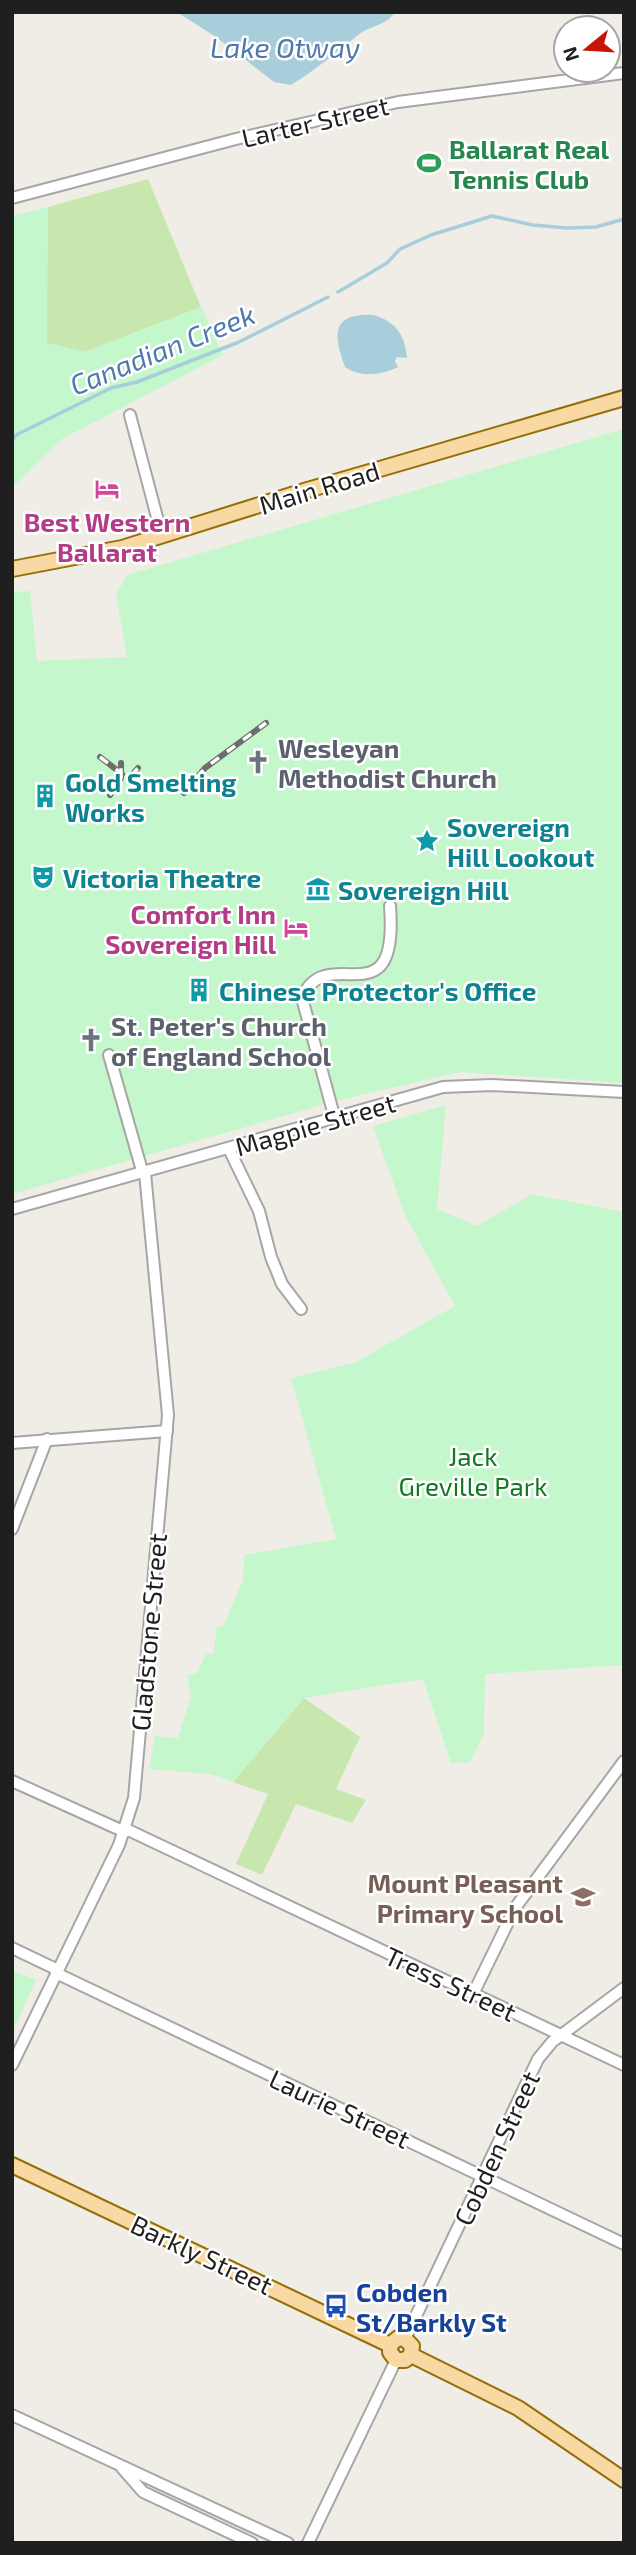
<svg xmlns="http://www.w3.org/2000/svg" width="636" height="2555" font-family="'Exo 2',sans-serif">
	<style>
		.grass { fill: #c7e7ae }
		.park { fill: #c5f7cc }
		.water { fill: #a8cddb }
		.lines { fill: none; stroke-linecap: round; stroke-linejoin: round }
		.stream { stroke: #a8cddb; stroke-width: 3.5 }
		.minor-casing { stroke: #a6a6a6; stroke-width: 14 }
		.major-casing { stroke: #946e06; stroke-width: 18 }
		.minor { stroke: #fff; stroke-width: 10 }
		.major { stroke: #f8d8a3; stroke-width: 14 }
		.rail-casing { stroke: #6d6d6d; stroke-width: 6 }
		.rail { stroke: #fff; stroke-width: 3.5; stroke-dasharray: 10; stroke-linecap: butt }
		.labels { text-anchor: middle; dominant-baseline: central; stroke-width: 5; stroke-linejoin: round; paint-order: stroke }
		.street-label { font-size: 26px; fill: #1f1f1f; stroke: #fff }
		.leisure-label { font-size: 26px; font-weight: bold; fill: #27864d; stroke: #fff; text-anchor: start }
		.hotel-label { font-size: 26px; font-weight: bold; fill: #b23c85; stroke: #fff }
		.worship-label { font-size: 26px; font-weight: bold; fill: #5b616d; stroke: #fff; text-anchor: start }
		.culture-label { font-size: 26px; font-weight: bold; fill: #0d838f; stroke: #fff; text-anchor: start }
		.park-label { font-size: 26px; fill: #107a1f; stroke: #fff }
		.education-label { font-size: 26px; font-weight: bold; fill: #785e54; stroke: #fff; text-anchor: end }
		.transit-label { font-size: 26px; font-weight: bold; fill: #164399; stroke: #fff; text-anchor: start }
		.water-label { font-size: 28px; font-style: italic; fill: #4f78ac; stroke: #fff }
	</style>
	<rect width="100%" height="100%" fill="#f0ede6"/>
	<!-- grass -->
	<g class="grass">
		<path d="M148 179 201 307 84 352 46 343 48 207Z"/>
		<path d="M304 1698 360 1737 336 1789 366 1800 352 1823 296 1804 262 1875 236 1864 268 1794 233 1782Z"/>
	</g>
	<!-- park -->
	<g class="park">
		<path d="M48 207 47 343 84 352 201 307 223 355 62 439 12 488V216Z"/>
		<path d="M624 429V1083L460 1072 336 1101 12 1194V592L30 591 37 661 127 657 116 595 127 575Z"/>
		<path d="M446 1105 437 1209 477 1226 532 1194 624 1212V1665L485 1674 484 1734 470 1762 451 1763 423 1679 304 1698 233 1782 211 1774 149 1769 155 1736 178 1738 191 1696 187 1676 198 1672 206 1653 213 1654 217 1627 223 1626 243 1580 244 1555 336 1539 291 1378 354 1363 455 1306 405 1215 373 1126Z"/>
		<path d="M12 1970 36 1980 12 2032Z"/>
	</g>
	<!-- water -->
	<g class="water">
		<path d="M177 12H395C386 26 371 25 358 35 336 53 315 70 291 85L274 82 216 37Z"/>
		<path d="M374 315C396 322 405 335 407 358L397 357 395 361 398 367C381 375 361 378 345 367 333 334 331 313 374 315Z"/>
	</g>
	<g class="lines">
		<!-- stream -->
		<g class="stream">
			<path d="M338 292 387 263 400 249 431 235 492 216 533 225 567 228 596 227 624 219"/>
			<path d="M12 342V352"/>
			<path d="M12 441 16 435 111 388 137 382 239 342 328 297"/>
		</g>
		<!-- minor casing -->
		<g class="minor-casing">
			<g id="minor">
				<path d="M12 198 236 139 398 102 624 73"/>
				<path d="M130 415 162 536"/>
				<path d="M109 1055 143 1174"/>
				<path d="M335 1119 302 998C326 939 399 1024 390 906"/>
				<path d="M229 1149 259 1211 271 1257 282 1284 301 1309"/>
				<path d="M12 1209 443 1087 492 1085 624 1092"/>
				<path d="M12 1443 167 1431"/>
				<path d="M12 1529 47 1439"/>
				<path d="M12 1781 125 1832"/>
				<path d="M126 1829 624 2065"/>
				<path d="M12 1948 58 1970"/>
				<path d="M56 1973 624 2244"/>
				<path d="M473 1994 515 1908 624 1761"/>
				<path d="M12 2065 119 1845 134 1798 168 1415 145 1173"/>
				<path d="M405 2339 538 2059 552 2042 624 1988"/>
				<path d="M12 2415 288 2543"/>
				<path d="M122 2468 143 2492 252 2543"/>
				<path d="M308 2543 396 2360"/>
			</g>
		</g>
		<!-- major casing -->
		<g class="major-casing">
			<g id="major">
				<path d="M12 569 122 548 304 491 624 398"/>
				<path d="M12 2165 390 2345"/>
				<path d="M390 2345 398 2338 405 2339 412 2346 411 2355"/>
				<path d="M390 2345V2352L396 2360H405L411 2355"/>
				<path d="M411 2355 518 2408 624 2480"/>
			</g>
		</g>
		<!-- minor -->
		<use href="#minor" class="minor"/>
		<!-- major -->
		<use href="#major" class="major"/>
		<!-- rail casing -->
		<g class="rail-casing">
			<g id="rail">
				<path d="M100 757 122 774"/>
				<path d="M131 776 138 768"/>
				<path d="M184 793 205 768 266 723"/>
				<path d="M110 795 121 778V763"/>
			</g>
		</g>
		<!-- rail -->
		<use href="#rail" class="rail"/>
	</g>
	<!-- icons -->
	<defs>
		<g id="stadium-bare" transform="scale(1.89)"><path d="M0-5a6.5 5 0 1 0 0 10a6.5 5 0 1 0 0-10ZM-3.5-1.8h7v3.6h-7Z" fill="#2e9e5b" stroke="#fff" stroke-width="2.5" paint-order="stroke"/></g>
		<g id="hotel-bare" transform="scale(1.89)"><path d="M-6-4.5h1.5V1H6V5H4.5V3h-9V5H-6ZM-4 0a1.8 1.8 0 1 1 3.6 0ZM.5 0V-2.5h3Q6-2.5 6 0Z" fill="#d1479c" stroke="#fff" stroke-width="2.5" paint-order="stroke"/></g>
		<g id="church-bare" transform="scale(1.89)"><path d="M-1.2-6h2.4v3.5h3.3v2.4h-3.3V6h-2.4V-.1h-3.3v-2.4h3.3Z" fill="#6b7280" stroke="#fff" stroke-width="2.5" paint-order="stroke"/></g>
		<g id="building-bare" transform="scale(1.89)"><path d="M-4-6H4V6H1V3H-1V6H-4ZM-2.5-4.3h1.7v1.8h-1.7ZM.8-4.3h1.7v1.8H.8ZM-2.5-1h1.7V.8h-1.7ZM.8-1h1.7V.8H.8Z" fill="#0f9aa8" stroke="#fff" stroke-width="2.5" paint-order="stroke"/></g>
		<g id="sight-bare" transform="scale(1.89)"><path d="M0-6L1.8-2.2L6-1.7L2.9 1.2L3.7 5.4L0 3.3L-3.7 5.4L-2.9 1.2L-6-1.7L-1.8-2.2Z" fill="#0f9aa8" stroke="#fff" stroke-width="2.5" paint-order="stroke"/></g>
		<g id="theatre-bare" transform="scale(1.89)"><path d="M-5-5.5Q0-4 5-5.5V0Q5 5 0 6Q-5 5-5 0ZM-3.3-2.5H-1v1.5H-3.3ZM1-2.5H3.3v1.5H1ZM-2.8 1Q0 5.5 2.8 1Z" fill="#0f9aa8" stroke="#fff" stroke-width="2.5" paint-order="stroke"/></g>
		<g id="museum-bare" transform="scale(1.89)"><path d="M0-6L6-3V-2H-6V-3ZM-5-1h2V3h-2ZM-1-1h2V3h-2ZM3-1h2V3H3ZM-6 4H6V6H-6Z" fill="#0f9aa8" stroke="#fff" stroke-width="2.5" paint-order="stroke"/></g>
		<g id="school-bare" transform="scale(1.89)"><path d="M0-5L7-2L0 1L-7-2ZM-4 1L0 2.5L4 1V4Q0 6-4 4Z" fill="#8d6e63" stroke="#fff" stroke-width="2.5" paint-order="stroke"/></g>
		<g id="bus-bare" transform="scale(1.89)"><path d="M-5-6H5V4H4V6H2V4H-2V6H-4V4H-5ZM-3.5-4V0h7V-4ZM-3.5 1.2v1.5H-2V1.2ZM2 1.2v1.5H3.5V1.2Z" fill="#1a4fb4" stroke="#fff" stroke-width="2.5" paint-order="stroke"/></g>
	</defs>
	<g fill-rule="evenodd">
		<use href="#stadium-bare" x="429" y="163"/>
		<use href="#hotel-bare" x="107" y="489"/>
		<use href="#church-bare" x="258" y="762"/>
		<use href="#building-bare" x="45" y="796"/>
		<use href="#sight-bare" x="427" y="841"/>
		<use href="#theatre-bare" x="43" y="877"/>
		<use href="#museum-bare" x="318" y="889"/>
		<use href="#hotel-bare" x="296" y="928"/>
		<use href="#building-bare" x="199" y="990"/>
		<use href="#church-bare" x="91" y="1040"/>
		<use href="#school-bare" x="583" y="1897"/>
		<use href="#bus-bare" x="336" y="2306"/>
	</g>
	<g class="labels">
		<!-- street labels -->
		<g class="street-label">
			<text transform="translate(315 121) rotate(-13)">Larter Street</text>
			<text transform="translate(319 487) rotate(-17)">Main Road</text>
			<text transform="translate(315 1124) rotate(-16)">Magpie Street</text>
			<text transform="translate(148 1632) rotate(-85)">Gladstone Street</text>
			<text transform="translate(451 1983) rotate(25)">Tress Street</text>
			<text transform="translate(340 2108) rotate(25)">Laurie Street</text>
			<text transform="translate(496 2148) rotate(-65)">Cobden Street</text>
			<text transform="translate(202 2254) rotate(25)">Barkly Street</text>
		</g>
		<!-- leisure labels -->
		<g class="leisure-label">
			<text x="449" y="148">Ballarat Real<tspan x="449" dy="30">Tennis Club</tspan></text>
		</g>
		<!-- hotel labels -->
		<g class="hotel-label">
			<text x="107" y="521">Best Western<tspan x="107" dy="30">Ballarat</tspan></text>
			<text x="276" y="913" text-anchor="end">Comfort Inn<tspan x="276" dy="30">Sovereign Hill</tspan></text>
		</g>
		<!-- worship labels -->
		<g class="worship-label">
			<text x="278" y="747">Wesleyan<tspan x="278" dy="30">Methodist Church</tspan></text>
			<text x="111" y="1025">St. Peter's Church<tspan x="111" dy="30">of England School</tspan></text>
		</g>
		<!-- culture labels -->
		<g class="culture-label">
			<text x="65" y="781">Gold Smelting<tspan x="65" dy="30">Works</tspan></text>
			<text x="447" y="826">Sovereign<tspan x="447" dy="30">Hill Lookout</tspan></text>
			<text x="63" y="877">Victoria Theatre</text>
			<text x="338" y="889">Sovereign Hill</text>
			<text x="219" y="990">Chinese Protector's Office</text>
		</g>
		<!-- park labels -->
		<g class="park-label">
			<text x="473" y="1455">Jack<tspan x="473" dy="30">Greville Park</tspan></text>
		</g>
		<!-- education labels -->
		<g class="education-label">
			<text x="563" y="1882">Mount Pleasant<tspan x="563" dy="30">Primary School</tspan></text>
		</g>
		<!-- transit labels -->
		<g class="transit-label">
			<text x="356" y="2291">Cobden<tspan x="356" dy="30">St/Barkly St</tspan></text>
		</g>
		<!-- water labels -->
		<g class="water-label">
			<text x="285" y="47">Lake Otway</text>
			<text transform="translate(162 349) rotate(-22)">Canadian Creek</text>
		</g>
	</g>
	<!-- border -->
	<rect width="636" height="2555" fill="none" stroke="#1f1f1f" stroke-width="28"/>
	<!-- north arrow -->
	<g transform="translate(587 49) rotate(252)"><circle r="33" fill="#ffffff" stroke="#a5a5a5" stroke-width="2"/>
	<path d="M0-5L12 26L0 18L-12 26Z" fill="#c61408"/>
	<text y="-10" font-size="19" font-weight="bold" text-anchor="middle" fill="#1f1f1f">N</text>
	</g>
</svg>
